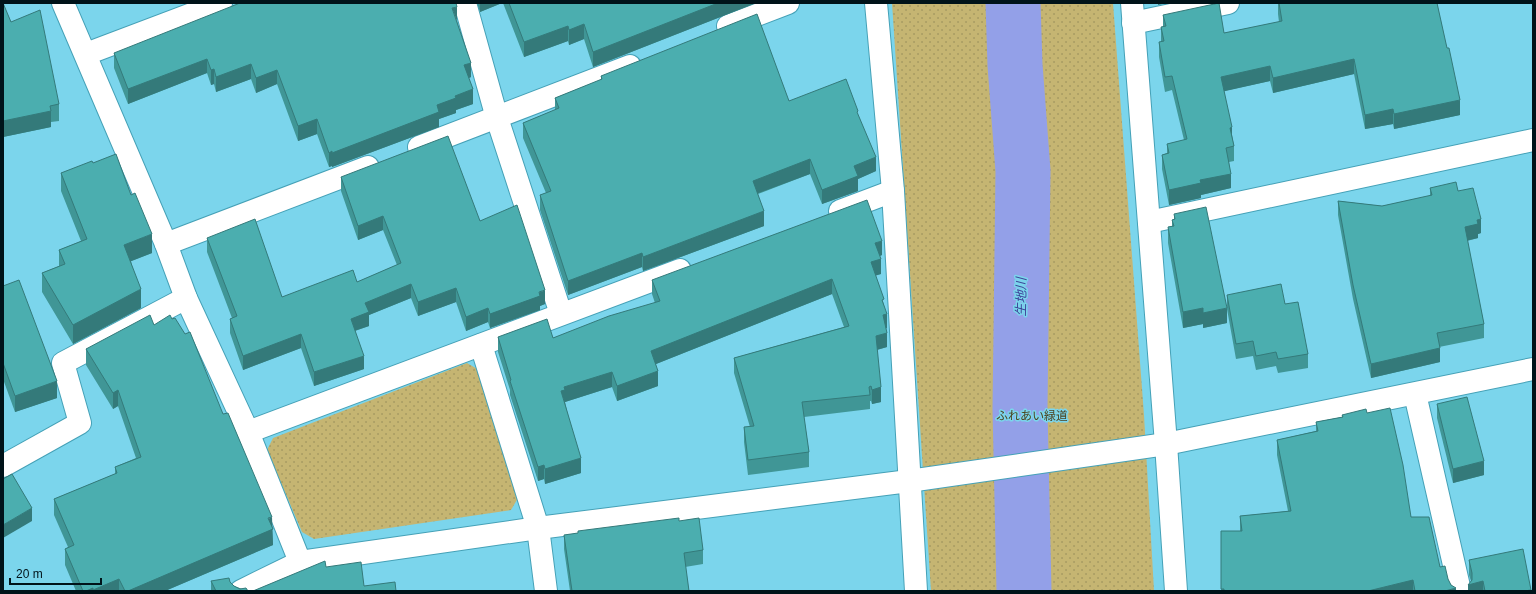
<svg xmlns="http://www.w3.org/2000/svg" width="1536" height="594" font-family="Helvetica,'Noto Sans JP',sans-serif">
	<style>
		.park { fill: url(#park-dots) }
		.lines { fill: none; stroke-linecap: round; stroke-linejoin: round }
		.river { stroke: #93a0e8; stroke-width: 55 }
		.minor-casing { stroke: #45a1b7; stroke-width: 24 }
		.minor { stroke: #fff; stroke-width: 22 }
		.wall { fill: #409696 }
		.shaded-wall { fill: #347a7a }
		.building { fill: #4baeaf; stroke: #347a7a }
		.labels { text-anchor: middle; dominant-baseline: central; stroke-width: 3; stroke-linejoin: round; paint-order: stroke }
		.park-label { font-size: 12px; fill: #4d4420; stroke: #7bd5ec }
		.water-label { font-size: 13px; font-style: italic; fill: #3e4398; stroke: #7bd5ec }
	</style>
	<defs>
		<pattern id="park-dots" width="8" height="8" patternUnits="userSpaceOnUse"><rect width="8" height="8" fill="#c5b572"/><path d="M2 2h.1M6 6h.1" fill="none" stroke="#a79b62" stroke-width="1.8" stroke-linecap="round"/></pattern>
	</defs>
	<rect width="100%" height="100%" fill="#7bd5ec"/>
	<!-- park -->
	<g class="park">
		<path d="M892 3H1113L1144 415 1154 591H931Z"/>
		<path d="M467 363 479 370 518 498 511 510 314 539 302 532 267 450 273 438Z"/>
	</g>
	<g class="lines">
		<!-- river -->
		<path class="river" d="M1013 3 1015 65 1023 171 1020 409 1024 591"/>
		<!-- minor casing -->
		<g class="minor-casing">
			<g id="minor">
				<path d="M63 3 166 244 186 298 248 432 300 562"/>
				<path d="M465 3 497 118 561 314"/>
				<path d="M876 3 893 191 916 591"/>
				<path d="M1132 3 1166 444 1176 591"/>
				<path d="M1133 23 1228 3"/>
				<path d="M728 26 788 3"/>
				<path d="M86 54 221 3"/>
				<path d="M419 147 630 66"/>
				<path d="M840 211 893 191"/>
				<path d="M1149 222 1533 140"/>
				<path d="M166 244 368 167"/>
				<path d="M481 345 538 528 546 591"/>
				<path d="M1415 394 1460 591"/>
				<path d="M248 432 680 270"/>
				<path d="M3 466 80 423 63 363 186 298"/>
				<path d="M241 591 300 562 538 528 909 481 1166 444 1533 369"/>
			</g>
		</g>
		<!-- minor -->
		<use href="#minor" class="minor"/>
	</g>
	<!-- wall -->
	<g class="wall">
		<path d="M3 3 11 22 59 104V121L51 122V127L3 137Z"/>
		<path d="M477 3H502L480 12Z"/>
		<path d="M503 3H756L593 67 584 39 569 45 568 41 524 57Z"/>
		<path d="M1278 3H1437L1460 115 1394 129 1393 124 1365 129 1354 74 1273 93 1270 81 1224 91 1234 146V161L1229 162 1231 188 1201 195V198L1169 205 1162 169V155L1167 153V144L1184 140 1172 90 1165 92 1159 57V42H1161V27H1163V15L1224 33 1279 22 1278 14Z"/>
		<path d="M457 21 471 77 469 78 473 104 456 110V113L439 119V127L332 167V166L329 167 317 134 298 141 277 84 256 93 251 79 216 92 214 84 211 85 207 73 128 104 114 68V53Z"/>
		<path d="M601 76 789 101 858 115 876 171 858 179V191L822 204 810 174 758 194 764 226 643 271 642 267 568 295 540 210V195L546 193 523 138V123L555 110V98L601 80Z"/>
		<path d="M93 163 152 253 131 261 141 308 73 344 42 292V273L59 266V250L81 241 61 191V173Z"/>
		<path d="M341 177 480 221 545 304 540 306V310L490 328 488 322 466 331 456 302 418 316 411 298 369 315V326L355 331 364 369 314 386 301 348 243 370 230 333V319L232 318 207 252V238L282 297 357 282 397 265 383 230 358 240 341 191Z"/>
		<path d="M1430 188 1458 191 1481 233 1478 234V238L1467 241 1484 324V338L1439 347 1440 362 1371 378 1353 299 1338 215V201L1382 206 1430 196Z"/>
		<path d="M1174 214 1227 323 1203 328V324L1183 328 1168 243V227L1172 226V220L1174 219Z"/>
		<path d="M882 255 880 256 881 274 875 275 884 305 887 328H886L887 347 877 350 881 402 872 404 871 401H870V409L804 417 809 452V467L748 475 744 442V427H750L734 373V358L844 327 832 294 656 364 658 386 617 401 612 387 565 402 581 473 545 484 544 479 538 481 510 395V390L498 352V337L553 338 655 303 652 294V280Z"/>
		<path d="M3 286 57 398 15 412 3 379Z"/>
		<path d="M1227 295 1285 304 1308 354V368L1278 373 1276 366 1256 370 1253 356 1236 359 1227 309Z"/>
		<path d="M154 325 223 414 272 527 273 545 165 591H76L65 565V549L68 547 54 515V499L115 474V467L136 458 118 406 113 409 86 365V349Z"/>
		<path d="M1437 404 1484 475 1453 483 1437 418Z"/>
		<path d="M1367 413 1411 517 1451 585 1456 591H1221V531H1240V516L1288 511 1277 455V440L1316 431V422L1342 417V415Z"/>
		<path d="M679 521 703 550V564L685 567 689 591H570L564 549V535Z"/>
		<path d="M1469 560 1531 591H1468L1471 581 1469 575Z"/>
		<path d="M211 581 230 582 234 586 248 591H211Z"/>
	</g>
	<!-- shaded-wall -->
	<g class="shaded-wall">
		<path d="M480 3H502L480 12Z"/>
		<path d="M718 3H756L593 67V52Z"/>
		<path d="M1158 3H1167L1158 5Z"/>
		<path d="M457 7V21L452 8Z"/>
		<path d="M584 24V39L569 45V30Z"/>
		<path d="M568 26V41L524 57V42Z"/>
		<path d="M207 59V73L128 104V89Z"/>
		<path d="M1354 59V74L1273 93V78Z"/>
		<path d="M471 63V77L464 80V65Z"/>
		<path d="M251 64V79L216 92V77Z"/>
		<path d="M1270 66V81L1221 92V77Z"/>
		<path d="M214 69V84L211 85V70Z"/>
		<path d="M277 70V84L256 93V78Z"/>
		<path d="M473 89V104L456 110V113L439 119V127L332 167V153L437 105 455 96Z"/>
		<path d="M1460 100V115L1394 129V114Z"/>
		<path d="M1393 109V124L1365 129V115Z"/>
		<path d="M51 111V127L3 137V121Z"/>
		<path d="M317 119V134L298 141V126Z"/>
		<path d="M1232 127V142L1230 128Z"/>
		<path d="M332 151V166L329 167V153Z"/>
		<path d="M876 157V171L858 179V191L822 204V190L854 166Z"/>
		<path d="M810 159V174L753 195V181Z"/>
		<path d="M1231 174V188L1201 195V198L1169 205V190L1200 180Z"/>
		<path d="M764 211V226L643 271V257Z"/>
		<path d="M383 216V230L358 240V226Z"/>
		<path d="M1481 219V233L1478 234V238L1465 241V227L1477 220Z"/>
		<path d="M152 234V253L124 264V245Z"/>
		<path d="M882 241V255L875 258V243Z"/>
		<path d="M642 253V267L568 295V281Z"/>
		<path d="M881 259V274L871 277V262Z"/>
		<path d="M832 279V294L651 366V351Z"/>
		<path d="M411 284V298L369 315V326L351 332V319L365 303Z"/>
		<path d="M456 288V302L418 316V302Z"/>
		<path d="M141 289V308L73 344V325Z"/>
		<path d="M545 290V304L540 306V310L490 328V314Z"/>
		<path d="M488 308V322L466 331V317Z"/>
		<path d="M1203 308V324L1183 328V312Z"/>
		<path d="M1227 308V323L1203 328V313Z"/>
		<path d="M887 314V328L883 330V315Z"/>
		<path d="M887 333V347L876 350V336Z"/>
		<path d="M301 334V348L243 370V356Z"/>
		<path d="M1440 348V362L1371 378V364Z"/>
		<path d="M364 356V369L314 386V372Z"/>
		<path d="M658 371V386L617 401V386Z"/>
		<path d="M612 372V387L565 402V404L561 391 564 387Z"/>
		<path d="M57 381V398L15 412V396Z"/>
		<path d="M881 387V402L872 404V390Z"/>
		<path d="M118 390V406L113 409V393Z"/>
		<path d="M581 458V473L545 484V469Z"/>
		<path d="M1484 461V475L1453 483V469Z"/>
		<path d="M544 465V479L538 481V467Z"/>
		<path d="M32 508V521L3 538V525Z"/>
		<path d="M272 517 273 545 165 591H128Z"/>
		<path d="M119 579V591H93V590Z"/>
		<path d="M1413 580V591H1368Z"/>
		<path d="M1483 581V591H1468V585Z"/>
		<path d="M93 588V591H86Z"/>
		<path d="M1456 588V591H1445Z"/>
	</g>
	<!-- building -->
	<g class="building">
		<path d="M3 3 11 22 40 10 59 104 50 106 51 111 3 121Z"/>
		<path d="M240 3H456L457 7 452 8 471 63 464 65 473 89 455 96 456 98 437 105 439 112 332 153V151L329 153 317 119 298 126 277 70 256 78 251 64 216 77 214 69 211 70 207 59 128 89 114 53Z"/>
		<path d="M509 3H718L593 52 584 24 569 30 568 26 524 42Z"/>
		<path d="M1219 3 1224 33 1282 21 1279 3H1437L1447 48H1449L1460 100 1394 114 1393 109 1365 115 1354 59 1273 78 1270 66 1221 77 1232 127 1230 128 1234 146 1226 148 1231 174 1200 180 1201 183 1169 190 1162 155 1169 153 1167 144 1187 139 1172 76 1165 77 1159 42 1164 41 1161 27 1166 26 1163 15Z"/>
		<path d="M757 14 789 101 846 79 858 111 857 112 876 157 854 166 858 176 822 190 810 159 753 181 764 211 643 257 642 253 568 281 540 195 551 191 523 123 559 108 555 98 602 79 601 76Z"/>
		<path d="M448 136 480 221 517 205 545 290 539 292 540 296 490 314 488 308 466 317 456 288 418 302 411 284 365 303 369 312 351 319 364 356 314 372 301 334 243 356 230 319 237 316 207 238 255 219 282 297 353 270 357 282 401 263 383 216 358 226 341 177Z"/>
		<path d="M116 154 131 195 135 193 152 234 124 245 141 289 73 325 42 273 65 264 59 250 87 239 61 173 92 161 93 163Z"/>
		<path d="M1456 182 1458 191 1473 188 1481 219 1477 220 1478 224 1465 227 1484 324 1437 333 1440 348 1371 364 1353 285 1338 201 1382 206 1432 195 1430 188Z"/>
		<path d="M867 200 882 241 875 243 881 259 871 262 884 299 882 300 887 314 883 315 887 333 876 336 881 387 872 390 871 386 869 387 870 395 802 402 809 452 748 460 744 427 754 426 734 358 849 326 832 279 651 351 658 371 617 386 612 372 564 387 565 390 561 391 581 458 545 469 544 465 538 467 510 381 511 380 498 337 547 319 553 338 609 316 660 301 652 280Z"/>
		<path d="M1206 207 1227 308 1203 313V308L1183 312 1168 227 1174 226 1172 220 1175 219 1174 214Z"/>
		<path d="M19 280 57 381 15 396 3 363V286Z"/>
		<path d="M1281 284 1285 304 1298 302 1308 354 1278 359 1276 352 1256 356 1253 341 1236 344 1227 295Z"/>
		<path d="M150 315 154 325 170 315 172 319 175 318 185 334 190 332 223 414 228 413 272 517 268 518 273 529 128 591H125L119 579 93 590V588L86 591H83L65 549 74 545 54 499 117 473 115 467 141 457 118 390 113 393 86 349Z"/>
		<path d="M1467 397 1484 461 1453 469 1437 404Z"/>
		<path d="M1390 408 1403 465 1411 517H1429L1440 567 1445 566 1448 579 1451 585 1456 588 1445 591H1415L1413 580 1368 591H1224V589H1221V531H1242L1240 516 1291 511 1277 440 1318 431 1316 422 1343 417 1342 415 1366 409 1367 413Z"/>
		<path d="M12 474 32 508 3 525V479Z"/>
		<path d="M679 518V521L699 518 703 550 684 553 689 591H572L564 535 578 533V531Z"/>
		<path d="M1523 549 1531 590 1524 591H1485L1483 581 1468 585 1472 580V573L1469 560Z"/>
		<path d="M325 561 326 567 361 562 364 586 395 582 396 591H253Z"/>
		<path d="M229 578 230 582 234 586 240 589 246 588 248 591H216L211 581Z"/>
	</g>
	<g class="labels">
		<!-- park labels -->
		<g class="park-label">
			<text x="1032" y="416">ふれあい緑道</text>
		</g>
		<!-- water labels -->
		<g class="water-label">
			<text transform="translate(1021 297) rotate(-89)">生地川</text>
		</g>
	</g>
	<!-- border -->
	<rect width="1536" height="594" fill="none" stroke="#001319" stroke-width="8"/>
	<!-- scale -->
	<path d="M10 578v6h91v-6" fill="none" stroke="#001319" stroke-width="2"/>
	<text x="16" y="578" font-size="12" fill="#001319" stroke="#7bd5ec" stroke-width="3" paint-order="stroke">20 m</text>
</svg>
